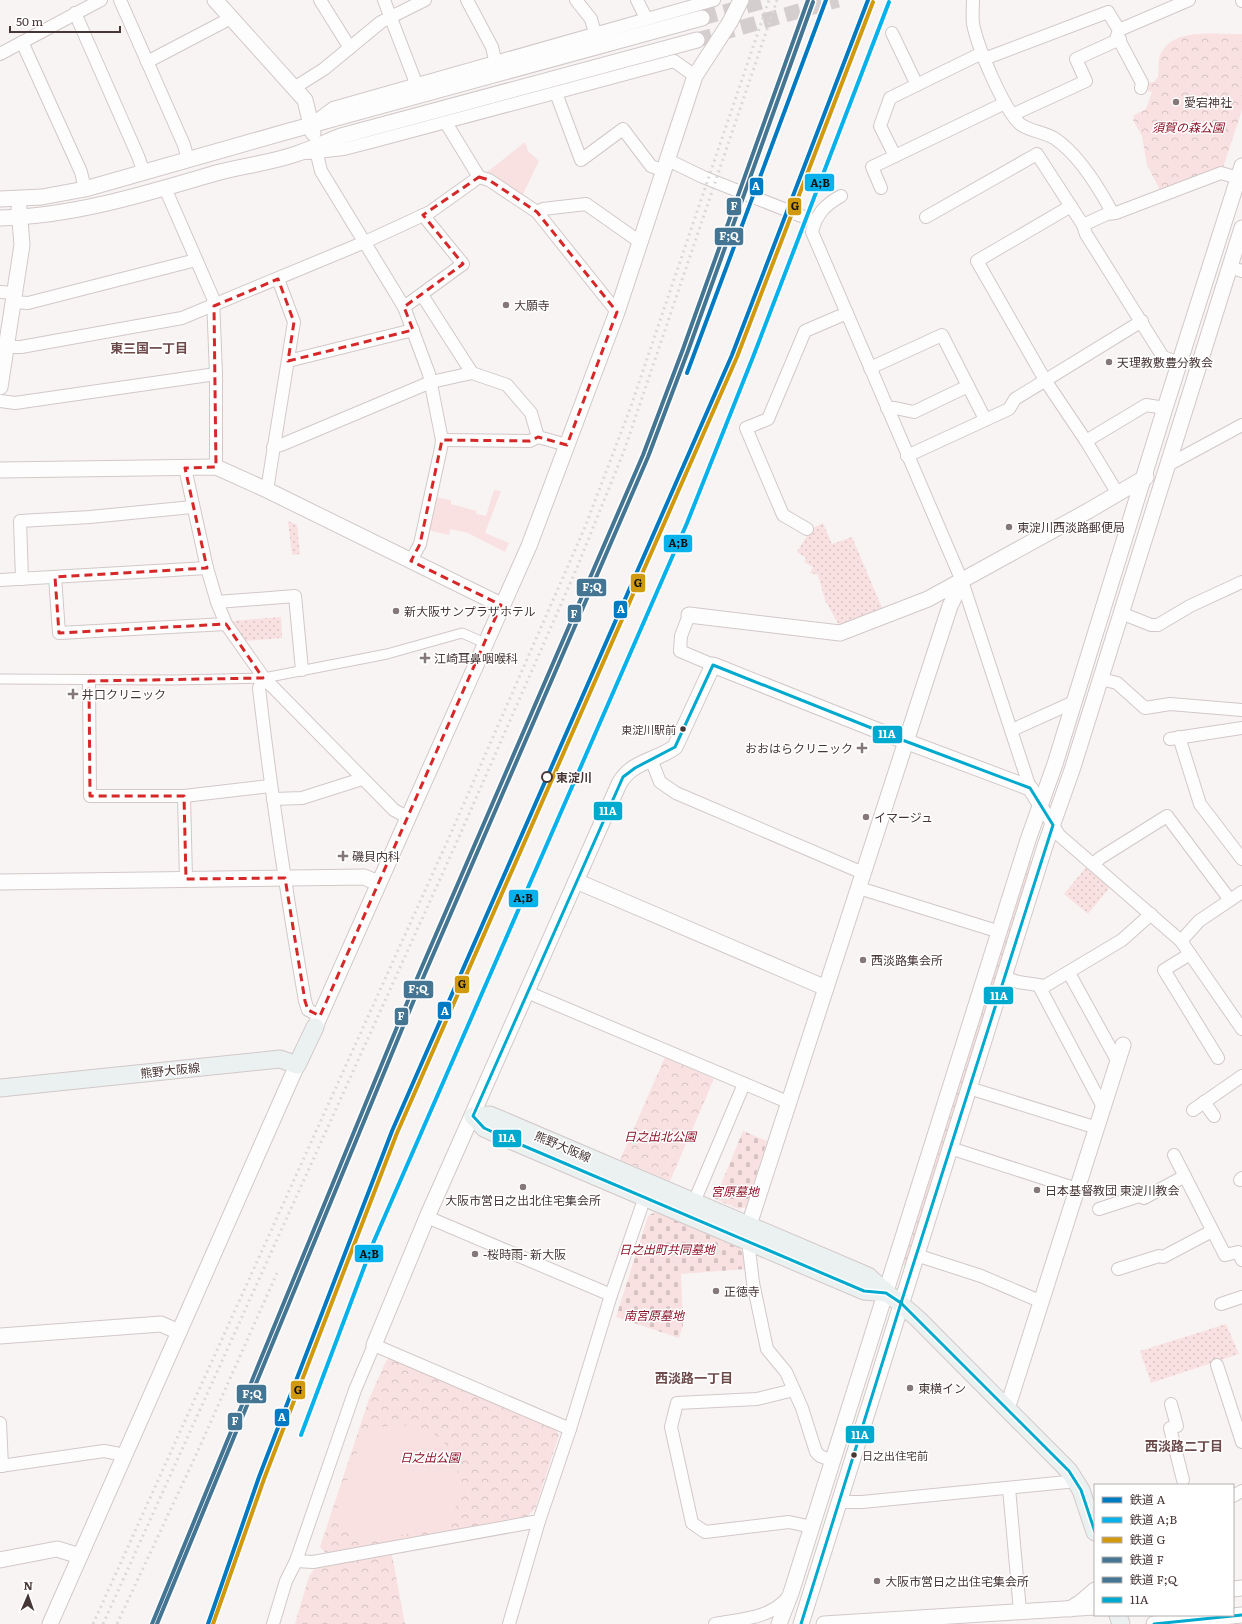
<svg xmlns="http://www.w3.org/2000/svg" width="1242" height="1624" font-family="Literata,'Noto Sans JP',serif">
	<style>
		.grass { fill: url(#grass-dots) }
		.cemetery { fill: url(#cemetery-stones) }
		.park { fill: url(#park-crowns) }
		.garden { fill: #f8e1e0 }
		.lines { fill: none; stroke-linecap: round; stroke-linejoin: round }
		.tertiary-tunnel { stroke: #d5cece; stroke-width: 15; stroke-dasharray: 15 8; stroke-linecap: butt }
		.pedestrian-casing { stroke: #d2c8c8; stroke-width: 11 }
		.minor-casing { stroke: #d2c8c8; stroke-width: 14 }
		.tertiary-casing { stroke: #d2c8c8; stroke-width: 17 }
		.secondary-casing { stroke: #d2c8c8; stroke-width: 19 }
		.pedestrian { stroke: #fefdfd; stroke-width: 9 }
		.minor { stroke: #fefdfd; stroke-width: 12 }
		.tertiary { stroke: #fefdfd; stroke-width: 15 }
		.secondary { stroke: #ebf1f1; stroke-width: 17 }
		.rail { stroke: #dad9d9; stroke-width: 3; stroke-dasharray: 2 4; stroke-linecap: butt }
		.bus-1-casing { stroke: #fff; stroke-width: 6 }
		.bus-1 { stroke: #00a9ce; stroke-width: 3 }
		.rail-1-casing { stroke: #fff; stroke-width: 7 }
		.rail-2-casing { stroke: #fff; stroke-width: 7 }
		.rail-3-casing { stroke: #fff; stroke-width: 7 }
		.rail-4-casing { stroke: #fff; stroke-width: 7 }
		.rail-5-casing { stroke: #fff; stroke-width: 7 }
		.rail-1 { stroke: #007ac2; stroke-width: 4 }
		.rail-2 { stroke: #07b1eb; stroke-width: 4 }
		.rail-3 { stroke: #d1990e; stroke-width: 4 }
		.rail-4 { stroke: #447694; stroke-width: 4 }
		.rail-5 { stroke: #447694; stroke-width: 4 }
		.marked { fill: none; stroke: #d62828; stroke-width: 3; stroke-dasharray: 8 5; stroke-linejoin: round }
		.poi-dot { fill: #857878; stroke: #fff; stroke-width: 1.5 }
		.bus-dot { fill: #473636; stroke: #fff; stroke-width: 1.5 }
		.stop-dot { fill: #fff; stroke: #473636; stroke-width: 2 }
		.labels { text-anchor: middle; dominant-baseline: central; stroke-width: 3; stroke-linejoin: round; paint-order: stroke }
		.bus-label { font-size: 11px; fill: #473636; stroke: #fff; text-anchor: end }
		.poi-label { font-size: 12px; fill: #473636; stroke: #fff; text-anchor: start }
		.park-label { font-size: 12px; font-style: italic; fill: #8b1226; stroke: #fff }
		.stop-label { font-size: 12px; font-weight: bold; fill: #473636; stroke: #fff; text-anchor: start }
		.street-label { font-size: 12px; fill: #473636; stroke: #fff }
		.neighbourhood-label { font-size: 13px; font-weight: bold; fill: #6c4a49; stroke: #fff }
		.line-badge { stroke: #fff; stroke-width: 1.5 }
		.badge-label { font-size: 11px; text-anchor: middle; font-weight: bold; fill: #fff }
		.pale-badge-label { font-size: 11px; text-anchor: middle; font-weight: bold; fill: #111 }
	</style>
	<defs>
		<pattern id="grass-dots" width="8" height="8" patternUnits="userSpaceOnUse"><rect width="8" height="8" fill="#f8e1e0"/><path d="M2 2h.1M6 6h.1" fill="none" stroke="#d6c2c1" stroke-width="1.8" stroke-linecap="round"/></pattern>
		<pattern id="cemetery-stones" width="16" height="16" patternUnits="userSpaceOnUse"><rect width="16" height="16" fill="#f8e1e0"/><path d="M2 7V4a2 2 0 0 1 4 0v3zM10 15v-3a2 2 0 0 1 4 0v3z" fill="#d6c2c1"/></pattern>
		<pattern id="park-crowns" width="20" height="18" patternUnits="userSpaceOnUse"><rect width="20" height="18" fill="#f8e1e0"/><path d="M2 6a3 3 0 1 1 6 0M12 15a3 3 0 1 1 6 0" fill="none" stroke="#d6c2c1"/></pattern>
	</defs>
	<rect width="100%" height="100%" fill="#f9f4f4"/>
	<!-- grass -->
	<g class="grass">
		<path d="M288 521 297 525 300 554 292 555Z"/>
		<path d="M823 523 832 544 852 537 883 610 840 627 825 600 818 575 810 573 813 567 804 562 806 558 797 552 811 529Z"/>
		<path d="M281 617 282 638 245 641 231 621Z"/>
		<path d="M1030 862 1033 863 905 1265H903Z"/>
		<path d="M1087 866 1111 886 1088 914 1064 894Z"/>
		<path d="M1226 1324 1239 1354 1151 1383 1140 1351Z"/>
	</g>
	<!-- cemetery -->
	<g class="cemetery">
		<path d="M743 1131 767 1141 746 1207 739 1209 715 1199Z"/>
		<path d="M655 1212 739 1248 744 1255 746 1269 681 1274 683 1325 679 1338 616 1317 648 1216Z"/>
	</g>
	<!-- park -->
	<g class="park">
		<path d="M1242 34V110L1223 168 1161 192 1147 165 1142 136 1133 120 1134 115 1146 109 1152 92 1143 89 1146 83 1154 82 1158 77C1159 71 1158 61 1160 55 1173 26 1217 35 1242 34Z"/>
		<path d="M665 1057 714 1079 670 1181 620 1160Z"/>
		<path d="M391 1357 555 1429 559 1435 535 1509 526 1517 326 1553 320 1547 369 1399 386 1361Z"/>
		<path d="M392 1555 405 1624H295L309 1576 316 1567Z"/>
	</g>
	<!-- garden -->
	<g class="garden">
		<path d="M525 142 528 151 539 161 522 196 486 173Z"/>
		<path d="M494 490 501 491 485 533 509 543 505 552 468 533 450 529 449 535 428 530 435 497 451 500V504L477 511 476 514 486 516Z"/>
		<path d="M403 1425C415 1426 429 1428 438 1437 453 1449 462 1474 458 1494 457 1505 452 1516 449 1527L358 1542 335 1515 366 1428Z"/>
	</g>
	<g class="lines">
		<!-- tertiary-tunnel -->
		<g class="tertiary-tunnel">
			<path d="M702 18 768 0"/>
			<path d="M697 40 838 0"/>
		</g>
		<!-- pedestrian casing -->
		<g class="pedestrian-casing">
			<path id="pedestrian" d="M0 679 174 680 264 678 387 654 462 633 485 643"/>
		</g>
		<!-- minor casing -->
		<g class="minor-casing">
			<g id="minor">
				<path d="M120 0 184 145 188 160"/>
				<path d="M320 0 350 48"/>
				<path d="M384 0 416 83"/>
				<path d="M467 0 492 47 495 60"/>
				<path d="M576 0 591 19 595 33"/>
				<path d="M637 0 646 18"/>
				<path d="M973 0C973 8 972 17 973 24 978 48 1003 108 1020 124 1029 131 1044 132 1054 138 1077 153 1099 188 1112 212"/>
				<path d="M1242 0V1"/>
				<path d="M75 13 138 156 144 173"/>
				<path d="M1119 30 1189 0"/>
				<path d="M892 33 917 85"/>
				<path d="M22 42 81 172 85 189"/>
				<path d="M0 54 101 0"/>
				<path d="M984 59 1108 12 1119 30 1117 36 1142 83 1141 88"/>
				<path d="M147 62 231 18"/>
				<path d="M294 88 324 69 381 22 425 0"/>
				<path d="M556 93 581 160 623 129 651 166 664 171"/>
				<path d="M1014 114 1086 81 1076 59 1120 39"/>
				<path d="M313 123 333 108 714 0"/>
				<path d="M446 123 479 177 489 180 537 212 543 209 586 204 640 242"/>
				<path d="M315 146 321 171 404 307 429 374 442 440 441 448 420 544 411 561"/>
				<path d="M308 153 344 149 375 141 674 61 695 76"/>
				<path d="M895 156 1005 103"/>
				<path d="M668 160 703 177 814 221"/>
				<path d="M165 188 213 298 216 374V467"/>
				<path d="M881 188 872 167 895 156 880 126 890 98 982 53"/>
				<path d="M841 196C826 204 816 214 812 232L962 581 1030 788"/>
				<path d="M1071 206 977 261 1045 380 1086 441 1118 494"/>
				<path d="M537 212 617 312"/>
				<path d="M926 217 1037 154 1083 225 1086 234 1163 357 1180 363"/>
				<path d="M1083 225 1107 214 1116 213 1221 173 1238 178"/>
				<path d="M1230 267 1242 271"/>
				<path d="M0 292 14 293"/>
				<path d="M422 295 472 373"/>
				<path d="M13 302 28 303 196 260"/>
				<path d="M404 307 463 264 423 215"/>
				<path d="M6 347H21L182 318 365 242 430 212 479 177"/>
				<path d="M288 361 413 330"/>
				<path d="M870 368 942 335 985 419"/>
				<path d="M0 401 15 403 216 374"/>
				<path d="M887 408H895L914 412 968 386"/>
				<path d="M442 440 530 441 538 437 567 445"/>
				<path d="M1086 441 1146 405 1165 408"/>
				<path d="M273 447 281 445 431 382 472 373 507 385 531 413 538 437"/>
				<path d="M907 456 1009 409 1015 399 1142 321"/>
				<path d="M1166 466 1242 425"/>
				<path d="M185 468 207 568 217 602 226 624 264 678 394 810 407 817"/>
				<path d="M267 490 294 322 278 279"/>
				<path d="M807 529 783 515 746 428 768 419 805 331 847 313"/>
				<path d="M55 577 59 633 226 624"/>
				<path d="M22 579 20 521 90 517 192 507"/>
				<path d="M0 580 207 568"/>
				<path d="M217 602 295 596 302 670"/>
				<path d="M1121 613 1151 625H1158L1190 606 1242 582"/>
				<path d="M689 615 681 636 680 651 713 665"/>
				<path d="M264 678 259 688C271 793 287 897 305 1001L308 1010 320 1016"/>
				<path d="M1101 679 1117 683 1145 708 1170 704 1242 710"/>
				<path d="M89 681 90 796H184L270 786"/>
				<path d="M1012 730 1074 702"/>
				<path d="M1179 737 1200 804 1242 859"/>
				<path d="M1170 739 1242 728"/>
				<path d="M651 759 660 782 676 793 863 873"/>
				<path d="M184 796 186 879"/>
				<path d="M273 799 302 798 362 779"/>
				<path d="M1040 804 1059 835 1181 941 1242 1029"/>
				<path d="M1094 864 1100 858 1167 816 1230 900"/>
				<path d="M859 888 1000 932"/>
				<path d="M1181 941 1199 921 1242 892"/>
				<path d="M1190 954 1164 970 1218 1058"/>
				<path d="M1069 973 1118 1062"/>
				<path d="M1004 977 1018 982 1045 986 1122 940 1151 914"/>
				<path d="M1039 986 1103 1107"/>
				<path d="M527 992 790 1103"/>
				<path d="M969 1088 1097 1128"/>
				<path d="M1204 1102 1214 1116"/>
				<path d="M1193 1110 1242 1076"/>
				<path d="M950 1148 1077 1189"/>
				<path d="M1174 1155 1225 1255 1238 1252 1242 1260"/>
				<path d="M1240 1180 1242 1178"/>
				<path d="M694 1202 744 1084"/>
				<path d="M1099 1209 1139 1196 1144 1198 1185 1176"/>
				<path d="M427 1217 611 1295"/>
				<path d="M751 1244 749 1249 753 1283 767 1349 786 1372 802 1408 816 1452 820 1456 833 1461"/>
				<path d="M916 1255 981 1276 1042 1302"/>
				<path d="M1118 1269 1159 1256 1163 1257 1212 1231"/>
				<path d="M1221 1304 1242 1297"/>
				<path d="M1217 1365 1242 1442"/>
				<path d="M794 1390 757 1399 677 1403 671 1427 692 1523 705 1532 789 1522 812 1527"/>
				<path d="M1171 1404 1177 1426 1170 1428 1183 1480"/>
				<path d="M0 1423 2 1466"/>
				<path d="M0 1466 104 1451 125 1455"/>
				<path d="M1009 1488 1020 1611"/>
				<path d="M1233 1496 1242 1491"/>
				<path d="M839 1502H862L1077 1481"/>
				<path d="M296 1561 313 1562 539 1521"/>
				<path d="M273 1624 286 1581 296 1561 355 1390 374 1345 570 1429"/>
				<path d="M509 1624 539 1521 570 1429 611 1295 647 1191"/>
				<path d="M715 1624C741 1619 770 1619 788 1597"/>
			</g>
		</g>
		<!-- tertiary casing -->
		<g class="tertiary-casing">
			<g id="tertiary">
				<path d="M215 0 305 100 313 133"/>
				<path d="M0 199 42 197 85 189 289 131 702 18"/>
				<path d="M0 218C74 216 145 194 216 173 242 166 270 163 296 154 311 149 326 142 341 136L697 40"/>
				<path d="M0 387 22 245 19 208"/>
				<path d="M0 470 216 467 267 490 501 605"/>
				<path d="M689 615 840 633 928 599 1088 511 1146 477"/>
				<path d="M576 881 826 988"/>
				<path d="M0 882 364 877 378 883"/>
				<path d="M315 1027 529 546 617 312 695 76 730 22 741 0"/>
				<path d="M750 1237 749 1225 950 606 962 581"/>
				<path d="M0 1336 161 1324 179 1332"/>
				<path d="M374 1345 427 1217 619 784C631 761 656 761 675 747L713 665 889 735 1030 788 1040 804"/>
				<path d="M1007 1409 1123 1045"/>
				<path d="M0 1560 57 1549 80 1556"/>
				<path d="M1233 1589 1242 1588"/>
				<path d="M1070 1609 1081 1602 1095 1590"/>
				<path d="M50 1624 297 1065"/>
				<path d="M779 1624 791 1593 1028 840 1055 764 1165 408 1242 166"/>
				<path d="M801 1624 1045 846 1072 770 1242 228"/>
				<path d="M824 1624 1095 1607"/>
				<path d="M1154 1624 1242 1615"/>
			</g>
		</g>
		<!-- secondary casing -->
		<g class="secondary-casing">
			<g id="secondary">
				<path d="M0 1088 280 1059 297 1065 315 1027"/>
				<path d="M473 1116 490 1115 868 1276C885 1292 903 1305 920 1321L1069 1471 1081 1490 1095 1532"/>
				<path d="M473 1116 484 1128 517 1143 864 1291 886 1293"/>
				<path d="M1118 1615 1121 1624"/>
			</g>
		</g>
		<!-- pedestrian -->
		<use href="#pedestrian" class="pedestrian"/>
		<!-- minor -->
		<use href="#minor" class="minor"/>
		<!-- tertiary -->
		<use href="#tertiary" class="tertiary"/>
		<!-- secondary -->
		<use href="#secondary" class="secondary"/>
		<!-- rail -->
		<g class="rail">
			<path d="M93 1624 447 842 585 527 630 409 769 0"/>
			<path d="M103 1624 455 846 576 570 624 451 777 0"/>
			<path d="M117 1624 196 1455 277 1273"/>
		</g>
		<!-- bus-1 casing -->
		<g class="bus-1-casing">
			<g id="bus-1">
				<path d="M713 665 889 735 1030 788 1053 825 901 1303 886 1293 864 1291 517 1143 484 1128 473 1116 623 777 635 768 675 747Z"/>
				<path d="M901 1303 1069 1471 1081 1490 1095 1532"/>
				<path d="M801 1624 901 1303"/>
				<path d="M1154 1624 1242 1615"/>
			</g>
		</g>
		<!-- bus-1 -->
		<use href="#bus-1" class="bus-1"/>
		<!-- rail-1 casing -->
		<g class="rail-1-casing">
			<g id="rail-1">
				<path d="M687 373 826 0"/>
				<path d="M208 1624 259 1477 392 1131 732 355 868 0"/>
			</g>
		</g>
		<!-- rail-2 casing -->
		<g class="rail-2-casing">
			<path id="rail-2" d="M301 1435 374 1241 687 523 753 357 889 2"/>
		</g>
		<!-- rail-3 casing -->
		<g class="rail-3-casing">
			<path id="rail-3" d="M213 1624 264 1479 397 1133 737 357 873 2"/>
		</g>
		<!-- rail-4 casing -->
		<g class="rail-4-casing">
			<path id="rail-4" d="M152 1624 418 976 643 455 683 349 808 0"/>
		</g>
		<!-- rail-5 casing -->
		<g class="rail-5-casing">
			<path id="rail-5" d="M157 1624 423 978 648 457 688 351 813 2"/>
		</g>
		<!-- rail-1 -->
		<use href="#rail-1" class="rail-1"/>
		<!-- rail-2 -->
		<use href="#rail-2" class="rail-2"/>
		<!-- rail-3 -->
		<use href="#rail-3" class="rail-3"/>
		<!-- rail-4 -->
		<use href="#rail-4" class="rail-4"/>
		<!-- rail-5 -->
		<use href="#rail-5" class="rail-5"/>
	</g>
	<!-- marked area -->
	<path class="marked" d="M479 177 489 180 537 212 617 312 567 445 538 437 530 441 442 440 420 544 411 561 501 605 320 1016 308 1010 305 1001 285 878 186 879 184 796H90L89 681 263 678 226 624 59 633 55 577 207 568 185 468 216 467 214 306 278 279 294 322 288 361 413 330 404 307 463 264 423 215Z"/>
	<!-- markers -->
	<g class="poi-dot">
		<circle cx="1176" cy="102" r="4"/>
		<circle cx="506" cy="305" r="4"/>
		<circle cx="1109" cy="362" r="4"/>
		<circle cx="1009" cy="527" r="4"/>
		<circle cx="396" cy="611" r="4"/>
		<path d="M423 652h4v4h4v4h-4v4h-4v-4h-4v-4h4z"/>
		<path d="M71 688h4v4h4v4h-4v4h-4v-4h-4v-4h4z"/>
		<path d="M860 742h4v4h4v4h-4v4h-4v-4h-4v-4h4z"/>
		<circle cx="866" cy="817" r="4"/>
		<path d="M341 850h4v4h4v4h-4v4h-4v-4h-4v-4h4z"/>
		<circle cx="863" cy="960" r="4"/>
		<circle cx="523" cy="1187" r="4"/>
		<circle cx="1037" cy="1190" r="4"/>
		<circle cx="475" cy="1254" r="4"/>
		<circle cx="716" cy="1291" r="4"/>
		<circle cx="910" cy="1388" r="4"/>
		<circle cx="877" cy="1581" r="4"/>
	</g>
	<g class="bus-dot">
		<circle cx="683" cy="729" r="3.5"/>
		<circle cx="854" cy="1455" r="3.5"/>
	</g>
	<circle class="stop-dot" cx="547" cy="777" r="5"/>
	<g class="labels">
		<!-- bus labels -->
		<g class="bus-label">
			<text x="676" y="729">東淀川駅前</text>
			<text x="862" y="1455" text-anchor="start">日之出住宅前</text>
		</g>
		<!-- poi labels -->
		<g class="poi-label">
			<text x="1184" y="102">愛宕神社</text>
			<text x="514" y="305">大願寺</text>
			<text x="1117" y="362">天理教敷豊分教会</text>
			<text x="1017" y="527">東淀川西淡路郵便局</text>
			<text x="404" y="611">新大阪サンプラザホテル</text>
			<text x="434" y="658">江崎耳鼻咽喉科</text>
			<text x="82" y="694">井口クリニック</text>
			<text x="853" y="748" text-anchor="end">おおはらクリニック</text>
			<text x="874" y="817">イマージュ</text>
			<text x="352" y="856">磯貝内科</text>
			<text x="871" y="960">西淡路集会所</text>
			<text x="1045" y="1190">日本基督教団 東淀川教会</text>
			<text x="523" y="1200" text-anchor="middle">大阪市営日之出北住宅集会所</text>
			<text x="483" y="1254">-桜時雨- 新大阪</text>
			<text x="724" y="1291">正徳寺</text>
			<text x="918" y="1388">東横イン</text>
			<text x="885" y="1581">大阪市営日之出住宅集会所</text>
		</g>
		<!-- park labels -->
		<g class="park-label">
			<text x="1188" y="127">須賀の森公園</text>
			<text x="660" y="1136">日之出北公園</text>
			<text x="735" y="1191">宮原墓地</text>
			<text x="667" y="1249">日之出町共同墓地</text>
			<text x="654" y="1315">南宮原墓地</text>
			<text x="430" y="1457">日之出公園</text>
		</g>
		<!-- stop labels -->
		<g class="stop-label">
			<text x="556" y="777">東淀川</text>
		</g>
		<!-- street labels -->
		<g class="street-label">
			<text transform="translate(170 1070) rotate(-6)">熊野大阪線</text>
			<text transform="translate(563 1146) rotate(23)">熊野大阪線</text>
		</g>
		<!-- neighbourhood labels -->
		<g class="neighbourhood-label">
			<text x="149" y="347">東三国一丁目</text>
			<text x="694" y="1377">西淡路一丁目</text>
			<text x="1184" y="1445">西淡路二丁目</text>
		</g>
	</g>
	<g class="line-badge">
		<rect x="804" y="173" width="31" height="19" rx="4" fill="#07b1eb"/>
		<rect x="749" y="177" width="15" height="19" rx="4" fill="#007ac2"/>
		<rect x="726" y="197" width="16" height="19" rx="4" fill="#447694"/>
		<rect x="787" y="197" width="15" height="19" rx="4" fill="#d1990e"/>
		<rect x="714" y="227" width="30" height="19" rx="4" fill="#447694"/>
		<rect x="663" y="534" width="30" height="19" rx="4" fill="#07b1eb"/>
		<rect x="630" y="573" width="16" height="20" rx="4" fill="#d1990e"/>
		<rect x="576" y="578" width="31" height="19" rx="4" fill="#447694"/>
		<rect x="613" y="600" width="15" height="19" rx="4" fill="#007ac2"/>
		<rect x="567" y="604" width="15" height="19" rx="4" fill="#447694"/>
		<rect x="872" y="725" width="31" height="19" rx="4" fill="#00a9ce"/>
		<rect x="593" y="801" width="30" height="20" rx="4" fill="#00a9ce"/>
		<rect x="508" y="889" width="31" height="19" rx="4" fill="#07b1eb"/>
		<rect x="454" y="975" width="16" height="19" rx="4" fill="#d1990e"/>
		<rect x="403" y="980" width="31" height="19" rx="4" fill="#447694"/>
		<rect x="983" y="986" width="31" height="19" rx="4" fill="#00a9ce"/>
		<rect x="437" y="1001" width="15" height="19" rx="4" fill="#007ac2"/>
		<rect x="394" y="1007" width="15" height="19" rx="4" fill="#447694"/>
		<rect x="492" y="1129" width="30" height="19" rx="4" fill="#00a9ce"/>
		<rect x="354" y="1244" width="30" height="19" rx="4" fill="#07b1eb"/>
		<rect x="290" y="1380" width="16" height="20" rx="4" fill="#d1990e"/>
		<rect x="236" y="1384" width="31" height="20" rx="4" fill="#447694"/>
		<rect x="274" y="1408" width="16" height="19" rx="4" fill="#007ac2"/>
		<rect x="227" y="1412" width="16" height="19" rx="4" fill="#447694"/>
		<rect x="845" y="1425" width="30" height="19" rx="4" fill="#00a9ce"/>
	</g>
	<g class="badge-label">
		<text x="756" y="190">A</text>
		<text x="734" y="210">F</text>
		<text x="729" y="240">F;Q</text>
		<text x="592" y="591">F;Q</text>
		<text x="621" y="613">A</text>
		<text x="574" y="618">F</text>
		<text x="887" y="738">11A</text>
		<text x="608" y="815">11A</text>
		<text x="418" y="993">F;Q</text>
		<text x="999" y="1000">11A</text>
		<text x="445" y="1015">A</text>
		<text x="401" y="1020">F</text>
		<text x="507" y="1142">11A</text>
		<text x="252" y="1398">F;Q</text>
		<text x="282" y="1421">A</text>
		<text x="235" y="1425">F</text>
		<text x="860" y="1439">11A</text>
	</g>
	<g class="pale-badge-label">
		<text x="820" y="187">A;B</text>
		<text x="795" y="210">G</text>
		<text x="678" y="547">A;B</text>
		<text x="638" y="587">G</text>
		<text x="523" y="902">A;B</text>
		<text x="462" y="988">G</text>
		<text x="369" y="1258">A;B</text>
		<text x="298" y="1394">G</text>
	</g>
	<!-- legend -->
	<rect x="1094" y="1484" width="140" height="132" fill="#ffffff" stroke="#b5afaf"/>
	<rect x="1102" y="1497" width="20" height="6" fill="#007ac2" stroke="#b5afaf"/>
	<text x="1130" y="1504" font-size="12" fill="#473636">鉄道 A</text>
	<rect x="1102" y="1517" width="20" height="6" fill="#07b1eb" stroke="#b5afaf"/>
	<text x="1130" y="1524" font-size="12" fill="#473636">鉄道 A;B</text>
	<rect x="1102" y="1537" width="20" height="6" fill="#d1990e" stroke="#b5afaf"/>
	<text x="1130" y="1544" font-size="12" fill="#473636">鉄道 G</text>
	<rect x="1102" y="1557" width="20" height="6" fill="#447694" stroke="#b5afaf"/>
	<text x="1130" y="1564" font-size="12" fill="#473636">鉄道 F</text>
	<rect x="1102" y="1577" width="20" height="6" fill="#447694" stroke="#b5afaf"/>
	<text x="1130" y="1584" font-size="12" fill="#473636">鉄道 F;Q</text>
	<rect x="1102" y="1597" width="20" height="6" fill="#00a9ce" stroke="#b5afaf"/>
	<text x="1130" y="1604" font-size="12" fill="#473636">11A</text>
	<!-- north arrow -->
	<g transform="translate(28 1596) rotate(2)" stroke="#ffffff" stroke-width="3" paint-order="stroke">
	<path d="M0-3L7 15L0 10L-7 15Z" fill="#473636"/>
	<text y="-6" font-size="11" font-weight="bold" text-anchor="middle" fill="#473636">N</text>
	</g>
	<!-- scale -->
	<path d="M10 26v6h110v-6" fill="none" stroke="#473636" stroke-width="2"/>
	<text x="16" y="26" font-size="12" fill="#473636" stroke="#ffffff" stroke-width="3" paint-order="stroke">50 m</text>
</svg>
